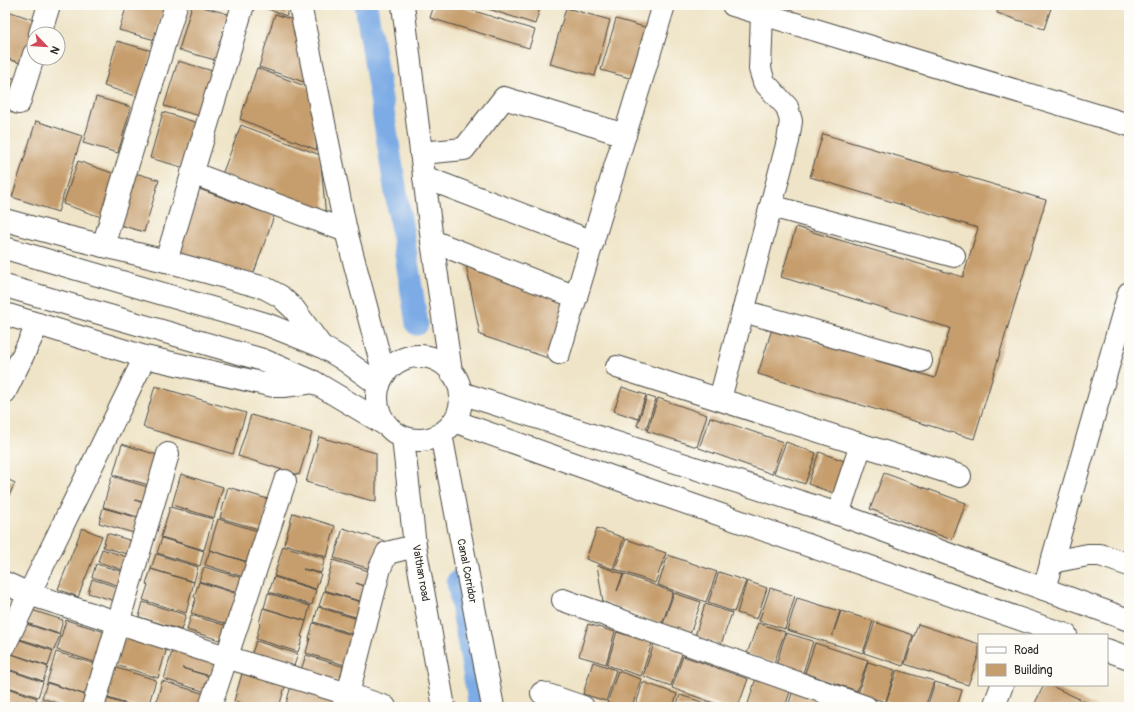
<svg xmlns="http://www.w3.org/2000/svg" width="1134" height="712" font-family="Pangolin,sans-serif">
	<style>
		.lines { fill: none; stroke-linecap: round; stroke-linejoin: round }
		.canal { stroke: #7babe5; stroke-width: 23 }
		.building { fill: #c69d6c }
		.minor-casing { stroke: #484742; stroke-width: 24 }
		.major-casing { stroke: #484742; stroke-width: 24 }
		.minor { stroke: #fff; stroke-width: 22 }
		.major { stroke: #fff; stroke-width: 22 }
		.labels { text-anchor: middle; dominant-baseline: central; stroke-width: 3.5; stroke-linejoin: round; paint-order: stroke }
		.street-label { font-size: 11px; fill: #2b2b2b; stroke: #fdfcf7 }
	</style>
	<rect width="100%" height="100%" fill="#fdfcf7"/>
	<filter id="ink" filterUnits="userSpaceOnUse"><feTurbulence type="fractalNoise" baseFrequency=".025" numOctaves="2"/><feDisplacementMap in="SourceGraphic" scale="8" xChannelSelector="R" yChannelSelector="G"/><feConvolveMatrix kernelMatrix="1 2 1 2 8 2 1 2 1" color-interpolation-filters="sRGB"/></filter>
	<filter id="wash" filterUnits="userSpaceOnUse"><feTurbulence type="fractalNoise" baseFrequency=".012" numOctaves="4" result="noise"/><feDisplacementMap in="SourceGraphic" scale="16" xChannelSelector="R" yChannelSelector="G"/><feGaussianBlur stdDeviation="0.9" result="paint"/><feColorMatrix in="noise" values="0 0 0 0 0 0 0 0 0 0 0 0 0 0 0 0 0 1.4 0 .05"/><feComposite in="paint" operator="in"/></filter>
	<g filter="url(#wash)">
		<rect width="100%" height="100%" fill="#efe4c7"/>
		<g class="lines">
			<!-- canal -->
			<g class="canal">
				<path d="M366 5 417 324"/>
				<path d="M458 581 480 707"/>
			</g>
		</g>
		<g id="blocks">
			<!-- building -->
			<g class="building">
				<path d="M127 5H165L155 40 119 30Z"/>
				<path d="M192 5H196L228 14 215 60 179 50Z"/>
				<path d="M265 5H286L287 16 265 8Z"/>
				<path d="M434 5H455L535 30 529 48 430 18Z"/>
				<path d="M476 5H541L535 24Z"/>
				<path d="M999 5H1052L1044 29 997 13Z"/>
				<path d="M566 8 610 20 595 76 550 64Z"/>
				<path d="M5 10 37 21 23 64 5 58Z"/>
				<path d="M275 14 300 22 307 83 259 67Z"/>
				<path d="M616 19 648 28 633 79 601 70Z"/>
				<path d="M117 41 152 51 139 97 104 86Z"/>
				<path d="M178 61 213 71 200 116 164 106Z"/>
				<path d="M257 68 310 88 317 150 240 119Z"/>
				<path d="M5 75 16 79 5 112Z"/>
				<path d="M96 97 131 107 118 153 83 143Z"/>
				<path d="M163 112 198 123 185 168 150 158Z"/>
				<path d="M36 121 82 136 58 212 12 197Z"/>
				<path d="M241 125 320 155 326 217 221 177Z"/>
				<path d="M823 134 1046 200 974 439 758 374 772 329 935 378 950 328 781 277 796 227 963 277 978 228 810 177Z"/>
				<path d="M78 161 118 175 104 218 63 204Z"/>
				<path d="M135 173 159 180 144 232 120 225Z"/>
				<path d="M199 189 274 216 252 278 177 252Z"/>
				<path d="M466 265 569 302 551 359 480 335Z"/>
				<path d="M155 386 246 413 233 454 143 427Z"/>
				<path d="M622 387 646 395 638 419 614 411Z"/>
				<path d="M647 396 656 399 646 429 637 426Z"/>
				<path d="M658 398 707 415 697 447 647 431Z"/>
				<path d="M251 415 312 433 299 475 238 456Z"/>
				<path d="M710 417 783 442 772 474 699 448Z"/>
				<path d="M319 437 376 453V502L306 482Z"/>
				<path d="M786 442 816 453 805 484 774 473Z"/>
				<path d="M122 444 164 457 156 487 113 475Z"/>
				<path d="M819 452 850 463 839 495 808 484Z"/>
				<path d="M884 473 966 503 952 540 870 509Z"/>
				<path d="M181 474 223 487 214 518 172 505Z"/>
				<path d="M112 476 154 489 150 504 135 500 149 505 145 519 103 507Z"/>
				<path d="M5 478 15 483 5 504Z"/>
				<path d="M228 487 271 500 262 530 220 518Z"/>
				<path d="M170 507 213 519 204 550 161 537Z"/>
				<path d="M103 508 146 520 141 535 99 523Z"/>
				<path d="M293 513 335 526 327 557 284 544Z"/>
				<path d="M218 519 261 532 252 563 209 550Z"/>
				<path d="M82 528 102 536 78 597 58 589Z"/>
				<path d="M343 528 385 541 377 571 334 558Z"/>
				<path d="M597 528 624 538 613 569 586 559Z"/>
				<path d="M107 533 138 543 134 556 103 547Z"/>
				<path d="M162 538 204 551 200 566 157 553Z"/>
				<path d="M626 539 666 553 655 583 615 569Z"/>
				<path d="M283 546 325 558 321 573 303 569 321 574 316 589 274 576Z"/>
				<path d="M102 549 133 559 129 572 98 562Z"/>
				<path d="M210 550 252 564 247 578 205 565Z"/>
				<path d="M156 554 198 567 194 582 151 569Z"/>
				<path d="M668 555 717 572 706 602 658 585Z"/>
				<path d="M333 560 375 573 371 588 356 583 370 588 366 603 324 590Z"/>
				<path d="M96 564 128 573 123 587 92 577Z"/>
				<path d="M597 565 623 574 617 591 624 574 673 592 662 624 603 602Z"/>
				<path d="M204 567 246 579 241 594 199 581Z"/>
				<path d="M151 569 194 582 186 613 143 600 148 585 146 584Z"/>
				<path d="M719 572 746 581 734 612 708 603Z"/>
				<path d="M274 577 316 590 312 605 269 592Z"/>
				<path d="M92 579 123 589 119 602 88 593Z"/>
				<path d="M747 581 767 588 757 619 737 613Z"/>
				<path d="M199 582 241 595 234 626 191 613 196 598 194 597Z"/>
				<path d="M770 588 795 596 785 629 759 621Z"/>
				<path d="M324 591 367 604 362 619 319 606Z"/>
				<path d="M268 593 310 606 306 621 264 608Z"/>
				<path d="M674 593 701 602 690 634 663 624Z"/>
				<path d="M797 598 840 611 832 636 841 611 873 621 863 653 787 630Z"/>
				<path d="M143 602 186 615 181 630 139 617Z"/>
				<path d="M705 604 732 613 721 644 695 636Z"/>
				<path d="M318 607 361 620 356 635 314 622Z"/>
				<path d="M25 608 63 620 59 634 21 621Z"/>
				<path d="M263 608 306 621 301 637H303L298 652 256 639 260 624 259 623Z"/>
				<path d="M191 615 234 628 229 643 187 630Z"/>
				<path d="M66 620 108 633 100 664 57 650Z"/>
				<path d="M20 622 60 635 54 650 14 637Z"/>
				<path d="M875 622 913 635 903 666 864 653Z"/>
				<path d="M313 623 355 636 348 666 306 653 310 638H309Z"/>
				<path d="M758 623 785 632 774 663 747 654Z"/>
				<path d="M588 624 615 632 606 664 579 656Z"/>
				<path d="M918 624 979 644V654L968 685 905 664Z"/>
				<path d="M617 632 652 643 641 676 607 665Z"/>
				<path d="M786 633 813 641 803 673 776 665Z"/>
				<path d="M124 635 167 648 158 678 116 665Z"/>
				<path d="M11 637 53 651 48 666 6 652Z"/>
				<path d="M256 641 298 654 293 669 251 656Z"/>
				<path d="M815 643 868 660 857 691 805 673Z"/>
				<path d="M654 644 682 654 671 686 643 676Z"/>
				<path d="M173 648 215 661 210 676 182 668 211 677 206 692 164 679Z"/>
				<path d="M6 652 48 667 43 681 5 668Z"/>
				<path d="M56 652 98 665 89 696 47 682Z"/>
				<path d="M306 655 348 668 344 683 301 670Z"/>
				<path d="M683 656 748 679 738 707H725L672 688Z"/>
				<path d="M593 662 616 670 606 701 583 694Z"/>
				<path d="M868 662 895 670 886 702 858 694Z"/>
				<path d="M114 667 156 680 148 707H136L105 697Z"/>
				<path d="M5 669 43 682 38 697 5 686Z"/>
				<path d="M243 670 286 683 279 707H255L234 701Z"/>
				<path d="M897 670 934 681 925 707H902L886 702Z"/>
				<path d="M618 671 641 679 632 707H620L607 703Z"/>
				<path d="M756 678 791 689 785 707H747Z"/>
				<path d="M162 681 205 694 201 707H155Z"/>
				<path d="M643 682 677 694 673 707H635Z"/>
				<path d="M935 682 962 690 957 707H927Z"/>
				<path d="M47 683 89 696 86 707H70L42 698Z"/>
				<path d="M1044 685H1049L1097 707H1033Z"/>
				<path d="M291 686 335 700 332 707H285Z"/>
				<path d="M5 687 37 698 34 707H15L5 704Z"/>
				<path d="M793 690 828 701 826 707H788Z"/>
				<path d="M680 695 714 706V707H676Z"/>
				<path d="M105 698 133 707H103Z"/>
				<path d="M41 700 64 707H39Z"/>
			</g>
		</g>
	</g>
	<g filter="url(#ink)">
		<use href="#blocks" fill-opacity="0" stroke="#484742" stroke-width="1"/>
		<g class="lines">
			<!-- minor casing -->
			<g class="minor-casing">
				<g id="minor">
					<path d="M733 5 1129 125"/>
					<path d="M40 34 49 5"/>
					<path d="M19 103 34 54"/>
					<path d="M421 153 464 149 504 98 625 135"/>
					<path d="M192 173 346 231"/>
					<path d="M424 177 593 242"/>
					<path d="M771 206 954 256"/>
					<path d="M5 220 67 237 166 261 265 288 280 296 294 309 321 346"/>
					<path d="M432 241 576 297"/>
					<path d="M103 246 176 5"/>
					<path d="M5 248 266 324 321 346 343 359 379 385"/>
					<path d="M166 261 243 5"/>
					<path d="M5 286 263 360 314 382 386 425"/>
					<path d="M743 311 921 361"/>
					<path d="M5 314 145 357 274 386H284L314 382"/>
					<path d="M559 353 664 5"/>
					<path d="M617 367 960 476"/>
					<path d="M5 392 38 324"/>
					<path d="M461 393 838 514 1129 620"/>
					<path d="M720 399 788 141 791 121 787 107 764 82 760 69 762 14"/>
					<path d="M454 421 586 468 1066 635"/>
					<path d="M838 514 861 445"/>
					<path d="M1051 562 1088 555H1100L1129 565"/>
					<path d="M5 583 29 594 226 657 348 694 385 707"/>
					<path d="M1044 589 1129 293"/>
					<path d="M563 600 866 707"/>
					<path d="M5 645 29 594 145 357"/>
					<path d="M1107 650 1129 658"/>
					<path d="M542 693 583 707"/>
					<path d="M93 707 168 454"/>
					<path d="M210 707 285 481"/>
					<path d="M343 707 348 694 380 568 387 553 415 546"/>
					<path d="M994 707 1002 685"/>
				</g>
			</g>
			<!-- major casing -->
			<g class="major-casing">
				<g id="major">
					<path d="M300 5 346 231 384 374"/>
					<path d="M403 5 432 241 451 372"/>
					<circle cx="419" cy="398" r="42"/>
					<path d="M441 434 493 707"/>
					<path d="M403 438 415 546 444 707"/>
				</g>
			</g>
			<!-- minor -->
			<use href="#minor" class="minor"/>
			<!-- major -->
			<use href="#major" class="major"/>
		</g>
	</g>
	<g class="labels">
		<!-- street labels -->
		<g class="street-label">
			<text transform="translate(467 571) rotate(79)">Canal Corridor</text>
			<text transform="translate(421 573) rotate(80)">Valthan road</text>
		</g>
	</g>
	<!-- margin -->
	<rect width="1134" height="712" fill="none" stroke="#fdfcf7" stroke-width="20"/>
	<!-- legend -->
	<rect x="978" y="634" width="130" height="52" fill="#fdfcf7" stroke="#a9a8a5"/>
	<rect x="986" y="647" width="20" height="6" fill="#ffffff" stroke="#a9a8a5"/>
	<text x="1014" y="654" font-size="12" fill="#2b2b2b">Road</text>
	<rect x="986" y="664" width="20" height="12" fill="#c69d6c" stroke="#a9a8a5"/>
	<text x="1014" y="674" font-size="12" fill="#2b2b2b">Building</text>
	<!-- north arrow -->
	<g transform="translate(46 46) rotate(115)"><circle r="19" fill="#fdfcf7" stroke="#a9a8a5"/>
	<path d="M0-3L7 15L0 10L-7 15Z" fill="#d1495b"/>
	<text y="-6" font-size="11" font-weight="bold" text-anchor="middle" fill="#2b2b2b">N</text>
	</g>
</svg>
